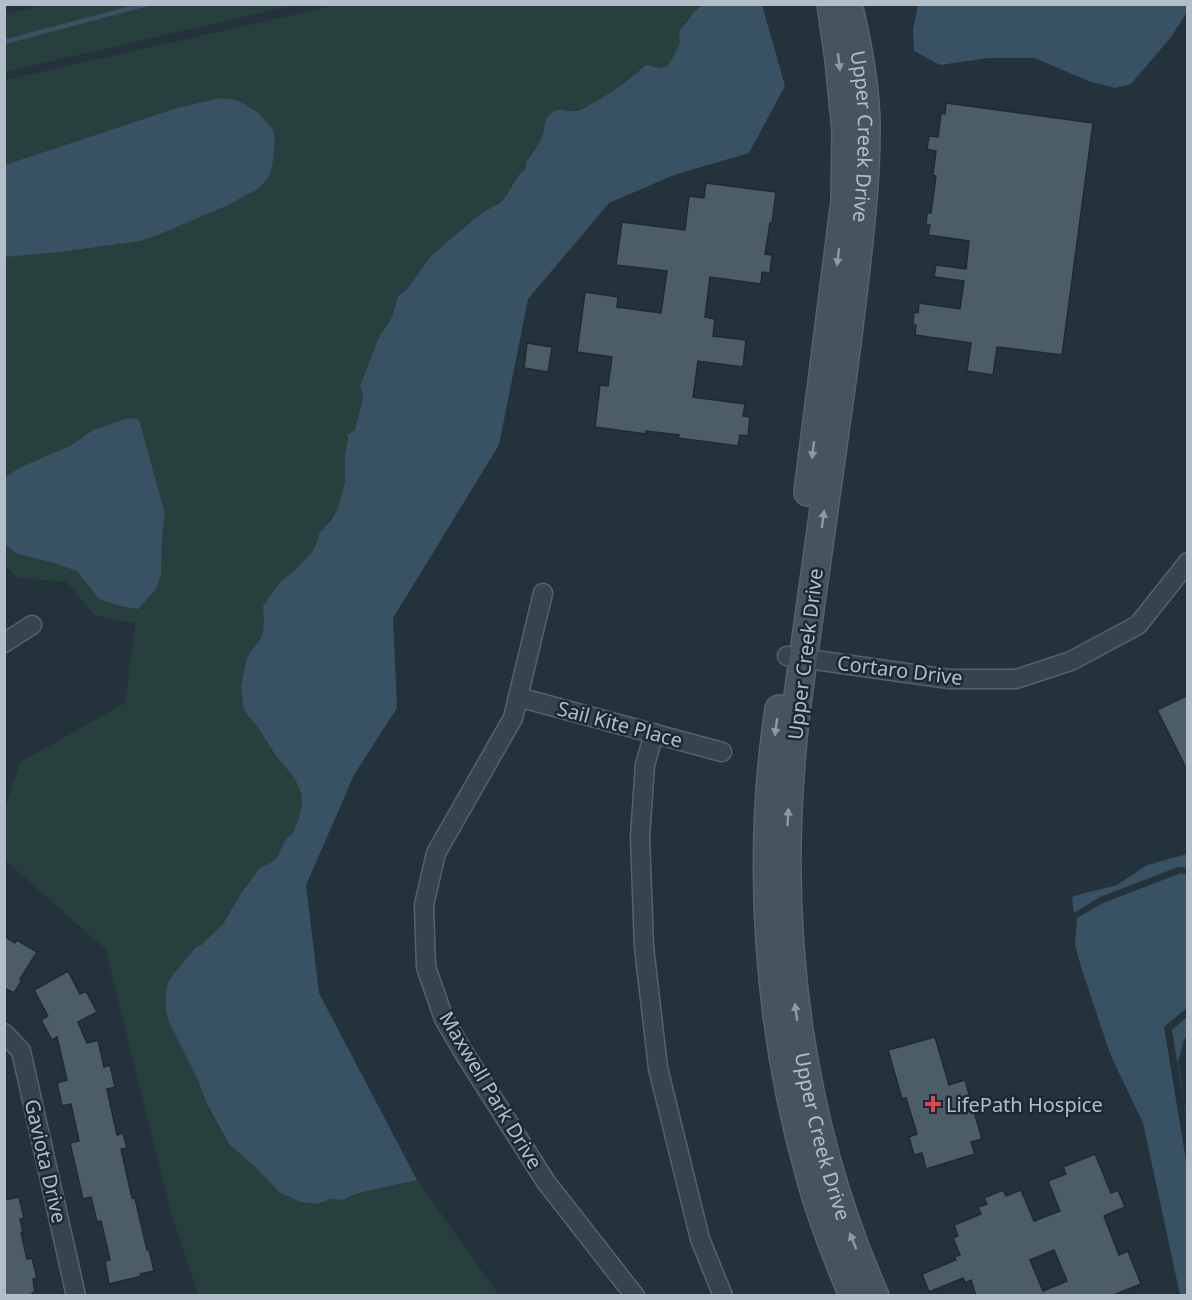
<svg xmlns="http://www.w3.org/2000/svg" width="1192" height="1300" font-family="'Noto Sans',sans-serif">
	<style>
		.green { fill: #273f3d }
		.water { fill: #385163 }
		.lines { fill: none; stroke-linecap: round; stroke-linejoin: round }
		.stream { stroke: #385163; stroke-width: 4.5 }
		.building { fill: #4c5d67; stroke: #1f2b34; stroke-width: 1.5; fill-rule: evenodd }
		.street-casing { stroke: #56626b; stroke-width: 21 }
		.secondary-casing { stroke: #56626b; stroke-width: 30 }
		.street { stroke: #38444d; stroke-width: 18 }
		.secondary { stroke: #465460; stroke-width: 27 }
		.oneway { fill: #8d9aa4 }
		.health-dot { fill: #e0444e; stroke: #1d2932; stroke-width: 2 }
		.labels { text-anchor: middle; dominant-baseline: central; stroke-width: 5; stroke-linejoin: round; paint-order: stroke }
		.street-label { font-size: 20px; fill: #b3bfc8; stroke: #1d2932 }
		.poi-label { font-size: 20px; fill: #b3bfc8; stroke: #1d2932; text-anchor: start }
	</style>
	<rect width="100%" height="100%" fill="#24323c"/>
	<!-- green -->
	<g class="green">
		<path d="M49 4H295V5L5 72V14Z"/>
		<path d="M337 5H702L684 23 680 42 673 57 668 65 661 68 646 65 627 82 608 95 582 109 575 111 568 109 549 114 544 125 543 136 526 162V168L518 176 504 199 500 203 483 212 474 219 431 256 408 288 403 291 396 303 392 317 378 339 360 386 363 396 357 424 355 430 347 435 348 439 345 454V482L338 508 332 519 319 534 318 540 312 552 294 571 279 583 263 606 264 621 263 632 244 667 241 686 243 707 249 717 257 726 276 756 292 775 298 785 301 793 302 802 299 818 293 833 286 839 277 857 272 862 259 869 242 892 223 924 201 945 195 948 171 977 168 982 166 992V1012L169 1022 197 1078 206 1102 229 1144 255 1167 279 1192 300 1202 318 1204 331 1199 344 1200 350 1196 363 1192 417 1180 499 1295H198L171 1212 106 950 5 860V809L20 762 125 703 135 624 94 615 67 582 18 578 5 565V80Z"/>
	</g>
	<!-- water -->
	<g class="water">
		<path d="M702 5H762L785 86 749 153 674 175 609 203 528 299 499 445 393 618 397 708 354 775 306 885 319 993 417 1180 363 1192 350 1196 344 1200 331 1199 318 1204 300 1202 279 1192 255 1167 229 1144 206 1102 197 1078 169 1022 166 1012V992L168 982 171 977 195 948 201 945 223 924 242 892 259 869 272 862 277 857 286 839 293 833 299 818 302 802 301 793 298 785 292 775 276 756 257 726 249 717 243 707 241 686 246 660 251 651 259 641 263 632 264 621 263 606 279 583 294 571 312 552 318 540 319 534 332 519 338 508 345 482V454L348 439 347 435 355 430 362 402 363 396 360 386 378 339 392 317 398 296 408 288 431 256 474 219 483 212 500 203 504 199 518 176 526 168V162C531 155 537 147 541 139 545 131 543 121 550 114 558 106 568 112 577 111 582 110 588 105 593 103 613 92 629 80 646 65L661 68 668 65 673 57 680 42 679 32 694 12Z"/>
		<path d="M918 5 1187 4V12L1171 37 1131 84 1115 88 1091 82 1034 58H989L940 65 914 51 913 30Z"/>
		<path d="M221 98 236 100 246 105 258 113 272 128 275 137 273 160 270 174 264 183 256 190 226 206 158 235 140 241 60 252 5 257V165L177 108Z"/>
		<path d="M128 418 138 419 140 423 165 514 162 537 161 575 156 589 138 609 120 606 99 599 77 571 54 563 17 554 5 544V478L19 468 72 445 93 430Z"/>
		<path d="M1187 854V868L1178 867 1100 897 1074 913 1072 897 1078 895 1117 885 1147 865Z"/>
		<path d="M1181 873 1188 875 1187 1008 1164 1027 1187 1167V1296L1180 1295 1143 1123 1111 1056 1081 967 1075 944 1077 918 1103 903Z"/>
		<path d="M1187 1017V1037L1184 1039 1178 1062 1187 1122 1172 1030Z"/>
	</g>
	<g class="lines">
		<!-- stream -->
		<path class="stream" d="M4 42 147 4"/>
	</g>
	<!-- building -->
	<g class="building">
		<path d="M946 103 1093 123 1062 355 997 347 993 375 967 371 971 343 915 335 916 325H913L914 312 918 313 919 303 960 309 964 281 934 277 936 265 966 269 969 241 928 235 930 225H926L927 213H931L936 176 933 175 936 151 927 149 929 136 938 137 941 113 945 114Z"/>
		<path d="M706 183 776 192 772 223H770L765 254 772 255 770 273 762 272 761 284 710 277 705 317 715 319 713 336 746 340 743 367 698 361 693 397 745 404 743 416 750 417 748 436 740 435 738 446 678 438 679 435 646 431V434L595 427 600 385 608 386 612 357 577 352 585 292 618 297 617 307 661 313 667 271 616 265 622 222 685 230 689 196 704 198Z"/>
		<path d="M527 343 552 347 548 372 524 368Z"/>
		<path d="M1188 695V772L1157 710Z"/>
		<path d="M4 936 15 943 17 940 37 952 20 979 22 980 14 993 4 988Z"/>
		<path d="M68 971 80 994 86 991 97 1012 78 1022 87 1043 98 1040 104 1067 110 1065 115 1087 107 1089 117 1135 123 1133 127 1148 121 1149 132 1198H135L147 1250 149 1249 154 1271 140 1274 142 1276 109 1284 105 1261 110 1260 101 1221 97 1222 91 1197 83 1199 70 1143 79 1141 71 1104 62 1106 57 1083 67 1080 57 1037 52 1040 41 1020 48 1016 34 990Z"/>
		<path d="M935 1037 949 1085 965 1080 982 1139 971 1142 975 1154 926 1169 922 1153 914 1155 909 1137 917 1134 906 1098 902 1099 888 1050Z"/>
		<path d="M1095 1154 1111 1193 1118 1190 1125 1207 1104 1216 1107 1224 1119 1255 1128 1251 1141 1284 1111 1296H976L971 1280 965 1283 963 1278 929 1292 922 1274 956 1260 954 1257 960 1255 953 1238 958 1236 954 1225 981 1214 978 1207 987 1204 984 1198 1003 1190 1006 1196 1021 1190 1034 1221 1060 1211 1048 1181 1066 1174 1063 1167ZM1054 1250 1067 1281 1043 1291 1030 1260Z"/>
		<path d="M19 1197 24 1218 20 1219 23 1233H21L27 1259 32 1258 37 1278 33 1279 35 1292 32 1293 33 1296H4V1200Z"/>
	</g>
	<g class="lines">
		<!-- street casing -->
		<g class="street-casing">
			<g id="street">
				<path d="M543 593 513 718 436 853 424 905 426 967 444 1019 464 1053 546 1182 635 1296"/>
				<path d="M4 643 32 625"/>
				<path d="M787 656 949 679H1016L1071 661 1138 625 1188 562"/>
				<path d="M518 697 722 752"/>
				<path d="M654 733 645 765 640 837 644 947 658 1068 700 1239 723 1296"/>
				<path d="M4 1033 21 1051 76 1296"/>
			</g>
		</g>
		<!-- secondary casing -->
		<g class="secondary-casing">
			<g id="secondary">
				<path id="s1" d="M848 4C858 45 866 86 866 128 866 181 860 233 854 285 849 327 844 368 838 409 828 481 818 553 808 624 802 670 794 716 791 762 776 943 801 1128 875 1296"/>
				<path d="M808 492 845 201 846 131 839 60 831 4"/>
				<path d="M779 709C756 861 768 1028 810 1176 821 1217 837 1256 853 1296"/>
			</g>
		</g>
		<!-- street -->
		<use href="#street" class="street"/>
		<!-- secondary -->
		<use href="#secondary" class="secondary"/>
	</g>
	<!-- one-way arrows -->
	<defs><path id="oneway-solid" d="M-6-.8H1V-3.2L6.5 0L1 3.2V.8H-6Z" transform="scale(1.5)"/></defs>
	<g class="oneway">
		<use href="#oneway-solid" transform="translate(839 62) rotate(83)"/>
		<use href="#oneway-solid" transform="translate(838 257) rotate(97)"/>
		<use href="#oneway-solid" transform="translate(813 450) rotate(97)"/>
		<use href="#oneway-solid" transform="translate(823 519) rotate(-82)"/>
		<use href="#oneway-solid" transform="translate(776 727) rotate(98)"/>
		<use href="#oneway-solid" transform="translate(788 817) rotate(-87)"/>
		<use href="#oneway-solid" transform="translate(796 1012) rotate(-98)"/>
		<use href="#oneway-solid" transform="translate(853 1241) rotate(-112)"/>
	</g>
	<!-- markers -->
	<path class="health-dot" d="M930 1095h6v6h6v6h-6v6h-6v-6h-6v-6h6z"/>
	<g class="labels">
		<!-- street labels -->
		<g class="street-label">
			<text stroke="none"><textPath href="#s1" startOffset="134">Upper Creek Drive</textPath></text>
			<text transform="translate(805 654) rotate(-83)">Upper Creek Drive</text>
			<text transform="translate(900 670) rotate(7)">Cortaro Drive</text>
			<text transform="translate(620 724) rotate(15)">Sail Kite Place</text>
			<text transform="translate(491 1090) rotate(59)">Maxwell Park Drive</text>
			<text stroke="none"><textPath href="#s1" startOffset="1142">Upper Creek Drive</textPath></text>
			<text transform="translate(46 1161) rotate(77)">Gaviota Drive</text>
		</g>
		<!-- poi labels -->
		<g class="poi-label">
			<text x="946" y="1104">LifePath Hospice</text>
		</g>
	</g>
	<!-- border -->
	<rect width="1192" height="1300" fill="none" stroke="#b3bfc8" stroke-width="12"/>
</svg>
